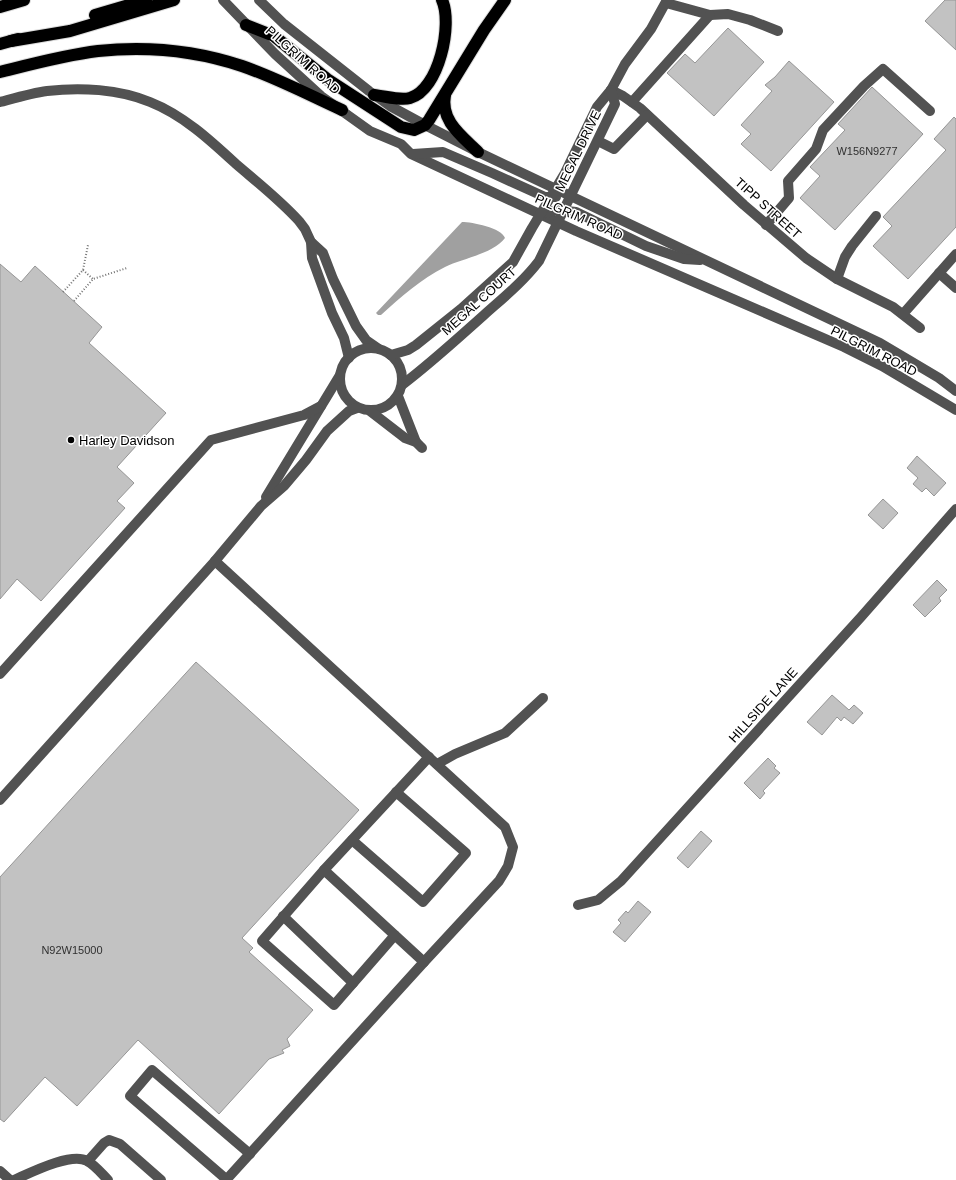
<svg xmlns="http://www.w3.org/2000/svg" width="956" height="1180" font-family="Helvetica,sans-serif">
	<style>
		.water { fill: #a0a0a0 }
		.building { fill: #c2c2c2; stroke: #969696 }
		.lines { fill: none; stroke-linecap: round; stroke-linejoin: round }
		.highway-casing { stroke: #dbdbdb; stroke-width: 14 }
		.path { stroke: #747474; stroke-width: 2; stroke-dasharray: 1 2; stroke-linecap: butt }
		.minor { stroke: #525252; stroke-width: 10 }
		.highway { stroke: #000; stroke-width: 12 }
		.poi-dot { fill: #000; stroke: #fff; stroke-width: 1.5 }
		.labels { text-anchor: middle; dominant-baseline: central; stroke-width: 3; stroke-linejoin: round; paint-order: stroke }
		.number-label { font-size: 11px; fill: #303030 }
		.street-label { font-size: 13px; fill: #000; stroke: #fff }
		.poi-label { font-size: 13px; fill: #000; stroke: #fff; text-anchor: start }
	</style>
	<rect width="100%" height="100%" fill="#fff"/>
	<!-- water -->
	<path class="water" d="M462 222C472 222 502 228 505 238 493 254 463 258 445 267 421 279 401 297 381 315H378L376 313Z"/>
	<!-- building -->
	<g class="building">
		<path d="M945 0H956V50L925 21Z"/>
		<path d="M728 28 764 62 714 116 667 73 685 54 695 63Z"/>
		<path d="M789 61 834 102 771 171 741 144 751 134 741 125 772 91 765 85 775 77Z"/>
		<path d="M872 87 923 134 835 230 800 198 820 176 810 167 845 130 838 124Z"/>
		<path d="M954 117 956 119V227L908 279 873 246 892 226 883 217 946 150 934 139Z"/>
		<path d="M0 264 21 282 35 266 102 327 89 343 166 413 117 467 134 483 117 501 125 508 41 601 17 579 0 599Z"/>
		<path d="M917 456 946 483 934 496 926 488 922 492 913 484 918 478 907 468Z"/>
		<path d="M883 499 898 513 883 529 868 515Z"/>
		<path d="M937 580 947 590 939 598 941 601 925 617 913 605Z"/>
		<path d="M196 662 359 810 242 938 253 948 249 952 313 1010 287 1039 290 1046 282 1050 284 1053 269 1059 219 1114 138 1040 77 1106 45 1077 4 1122 0 1119V877Z"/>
		<path d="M832 695 849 710 854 705 863 713 853 724 844 717 841 721 837 717 822 735 807 722Z"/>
		<path d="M768 758 776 766 774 768 780 773 763 791 765 793 760 799 744 783Z"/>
		<path d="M701 831 712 841 688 868 677 858Z"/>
		<path d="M638 901 651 912 625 942 613 932 621 923 618 920 626 911 628 913Z"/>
	</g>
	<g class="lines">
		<!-- highway casing -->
		<g class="highway-casing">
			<g id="highway">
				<path d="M0 7 24 0"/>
				<path d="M95 15 146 0"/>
				<path d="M246 25 274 36 327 79 401 127 414 130 425 125 429 120 484 30 505 0"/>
				<path d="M11 41 70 31 174 0"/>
				<path d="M0 44 18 39"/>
				<path d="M0 72C32 64 65 55 98 51 146 46 197 51 242 66 277 78 309 95 342 110"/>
				<path d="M374 95C385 96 400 101 410 98 439 90 453 24 442 0"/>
				<path d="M445 95C440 121 462 136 478 152"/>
			</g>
		</g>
		<!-- path -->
		<g class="path">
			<path d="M83 270 93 279"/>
			<path d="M63 292 83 270 88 245"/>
			<path d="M74 301 93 279 127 268"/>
		</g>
		<!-- minor -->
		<g class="minor">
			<path d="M223 0 275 54 321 96 370 131 401 144 411 154 576 231 844 347 882 366 956 410"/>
			<path d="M259 0 284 24 369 91 390 106 425 125 478 152 880 343 939 378 956 391"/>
			<path d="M666 3 710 15 728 14 750 20 778 31"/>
			<path d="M611 90 623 96 640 108 744 205 806 258 837 279 893 307 920 328"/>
			<path d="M0 102C15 98 32 93 47 91 80 87 119 89 150 102 183 115 210 140 236 164 257 182 280 200 299 221L305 229 311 242 323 253 333 279 356 326 366 340 379 349"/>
			<path d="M632 102 710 15"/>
			<path d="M598 141 614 149 647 115"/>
			<path d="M413 154 443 152 492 173 545 197H556"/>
			<path d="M540 214 558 210 576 212 646 246 684 259 700 260"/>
			<path d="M766 225 789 198 788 181 816 149 823 130 864 86 883 69 930 111"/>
			<path d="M311 242 312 258 332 313 344 338 349 358"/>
			<path d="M939 273 956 288"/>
			<path d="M837 279 845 257 852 246 876 216"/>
			<path d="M903 314 956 254"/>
			<circle cx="371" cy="379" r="31"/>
			<path d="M391 355 408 350 416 345 461 309 513 262 532 228 565 173 597 107 611 90 625 64 651 29 667 0"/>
			<path d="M402 385C431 363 457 339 484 315 503 298 523 282 539 261L615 104 611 90"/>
			<path d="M398 396 416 442"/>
			<path d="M370 411 405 438 416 442 422 448"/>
			<path d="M266 497 340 375"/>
			<path d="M215 561 505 827 513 847 508 866 499 881 424 962 226 1180"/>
			<path d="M0 674 211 440 304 415 321 406"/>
			<path d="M437 764 455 754 505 733 543 698"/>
			<path d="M0 800 215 561 261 506 284 486 306 460 327 431 349 411 357 408"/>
			<path d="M352 840 423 902 466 853 396 792"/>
			<path d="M324 870 429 757"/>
			<path d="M578 905 598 900 621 881 861 617 956 509"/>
			<path d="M283 916 353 983"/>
			<path d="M395 935 334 1005 262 941 324 870 424 962"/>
			<path d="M88 1161 104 1143 109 1140 120 1144 161 1180"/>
			<path d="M0 1171 10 1180"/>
			<path d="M226 1179 130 1096 152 1070 250 1154"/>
			<path d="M14 1180C30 1173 71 1152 87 1161 95 1165 102 1174 108 1180"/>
		</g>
		<!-- highway -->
		<use href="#highway" class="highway"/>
	</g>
	<!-- markers -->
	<circle class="poi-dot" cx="71" cy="440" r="4"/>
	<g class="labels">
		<!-- number labels -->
		<g class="number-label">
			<text x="867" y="151">W156N9277</text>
			<text x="72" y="950">N92W15000</text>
		</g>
		<!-- street labels -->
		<g class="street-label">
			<text transform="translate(303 60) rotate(42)">PILGRIM ROAD</text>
			<text transform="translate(578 151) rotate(-64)">MEGAL DRIVE</text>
			<text transform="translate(768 208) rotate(42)">TIPP STREET</text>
			<text transform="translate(579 217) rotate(24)">PILGRIM ROAD</text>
			<text transform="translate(479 301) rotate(-42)">MEGAL COURT</text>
			<text transform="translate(874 351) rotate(27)">PILGRIM ROAD</text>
			<text transform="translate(763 705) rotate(-48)">HILLSIDE LANE</text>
		</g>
		<!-- poi labels -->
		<g class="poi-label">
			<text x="79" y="440">Harley Davidson</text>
		</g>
	</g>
</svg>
